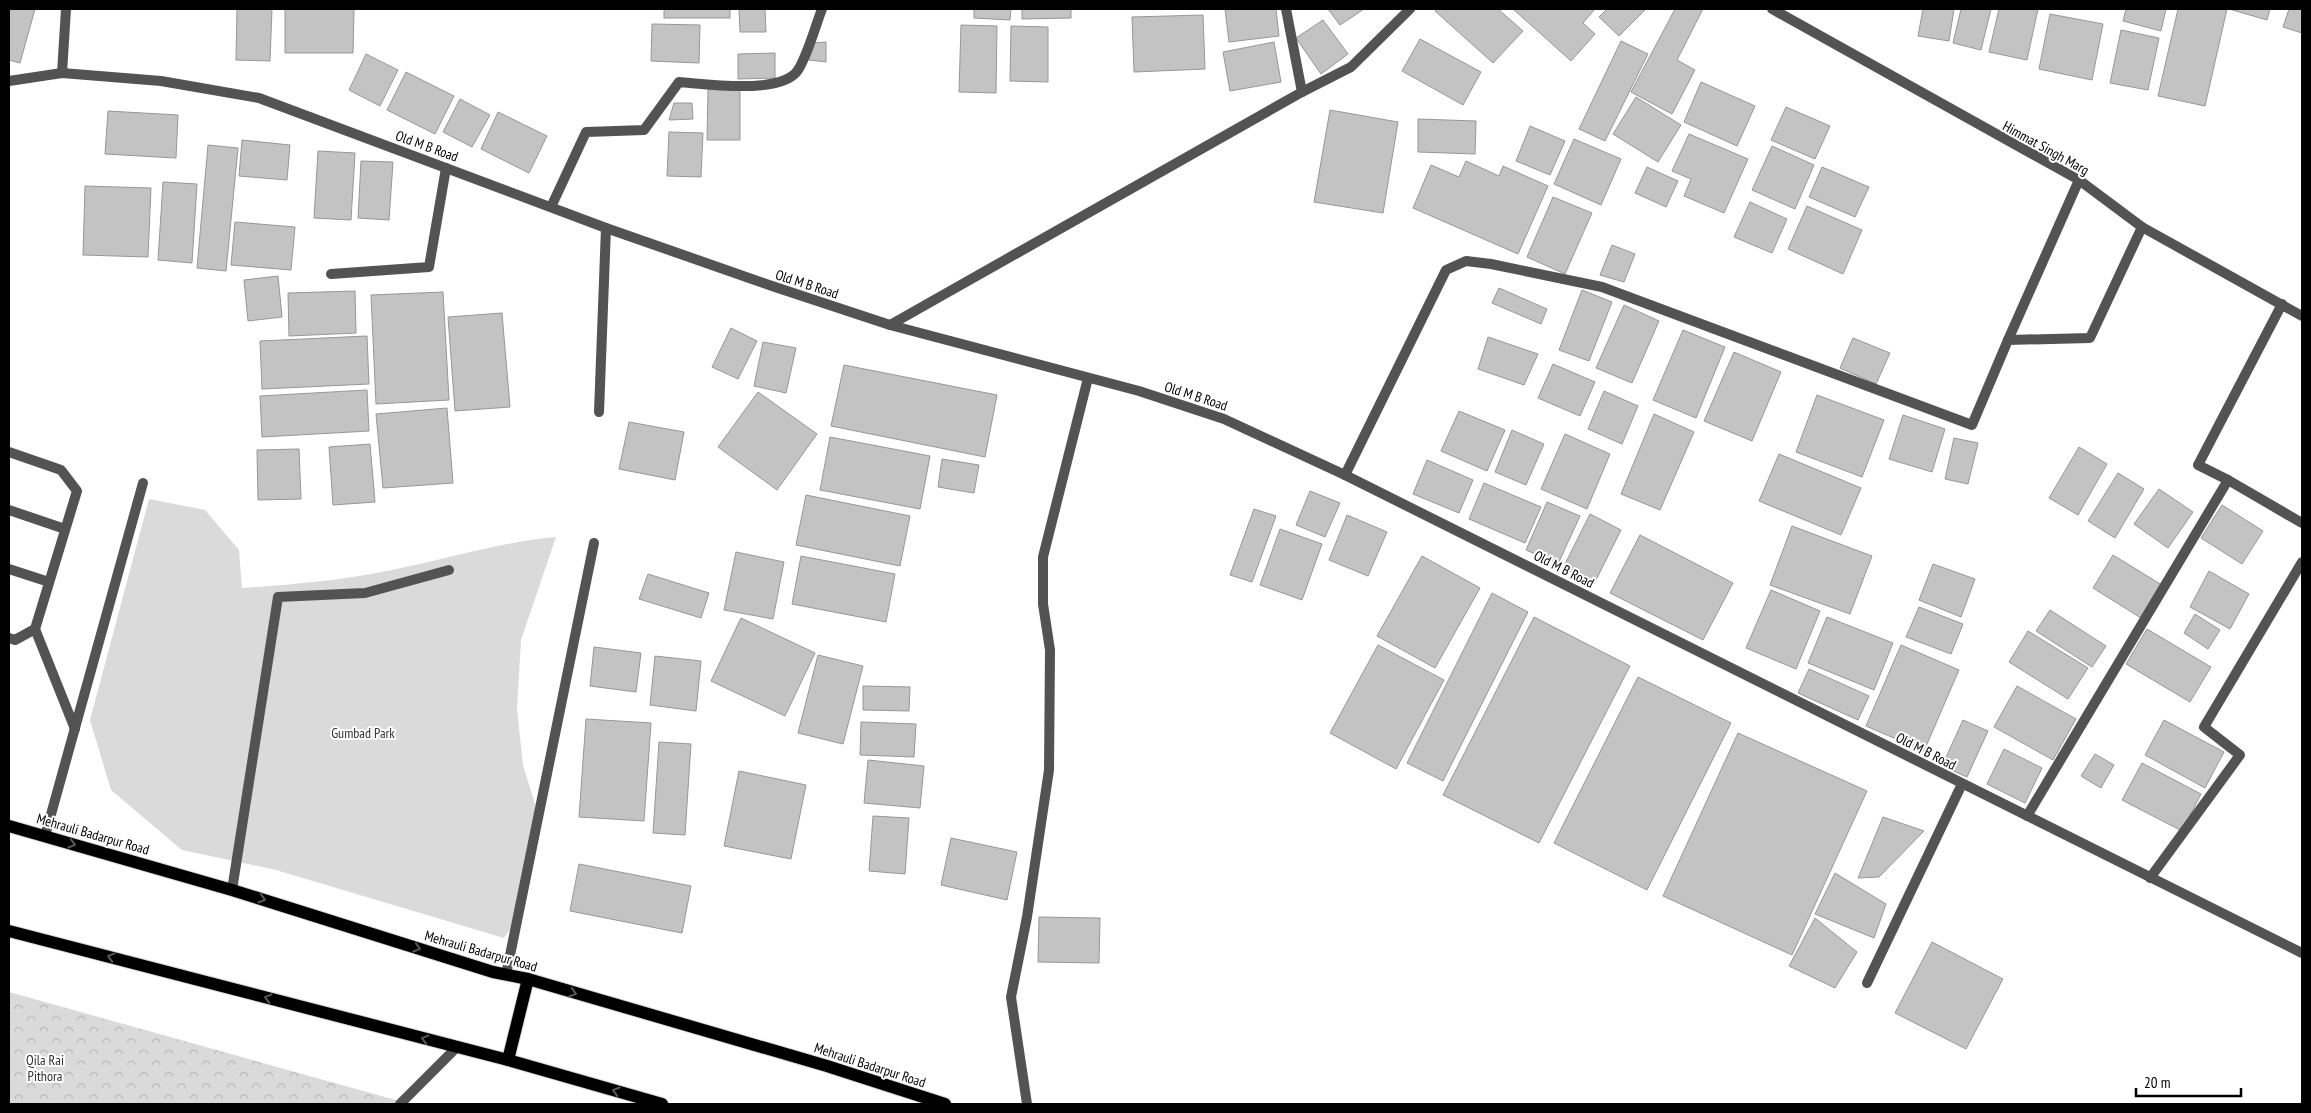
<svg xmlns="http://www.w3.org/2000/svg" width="2311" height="1113" font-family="'PT Sans Narrow',sans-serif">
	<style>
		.green { fill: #dadada }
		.forest { fill: url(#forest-crowns) }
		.building { fill: #c3c3c3; stroke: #979797 }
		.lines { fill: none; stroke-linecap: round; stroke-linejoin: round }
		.primary-casing { stroke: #dbdbdb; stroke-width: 14 }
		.service { stroke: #535353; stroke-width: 10 }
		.minor { stroke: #535353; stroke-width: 10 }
		.tertiary { stroke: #535353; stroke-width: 10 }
		.primary { stroke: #000; stroke-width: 12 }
		.oneway { stroke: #595959 }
		.labels { text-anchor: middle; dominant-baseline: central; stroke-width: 4; stroke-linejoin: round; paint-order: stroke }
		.street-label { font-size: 14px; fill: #000; stroke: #fff }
		.park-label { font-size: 14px; fill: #313131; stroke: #fff }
	</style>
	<defs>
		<pattern id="forest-crowns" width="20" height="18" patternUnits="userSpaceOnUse" patternTransform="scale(1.25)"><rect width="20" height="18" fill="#dadada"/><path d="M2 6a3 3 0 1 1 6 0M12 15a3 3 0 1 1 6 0" fill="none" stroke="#b9b9b9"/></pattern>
	</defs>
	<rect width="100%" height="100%" fill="#fff"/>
	<!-- green -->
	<path class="green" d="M149 499 205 510 239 550 242 588C292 585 342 580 392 570 447 559 500 542 556 537L521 640 517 709 523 765 535 804 534 841 519 917 504 938 276 870 182 850 111 790 90 720Z"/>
	<!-- forest -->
	<path class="forest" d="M9 992 410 1104H9Z"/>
	<!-- building -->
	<g class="building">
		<path d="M9 9H35L20 63 9 60Z"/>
		<path d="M237 9H272L270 61 236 60Z"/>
		<path d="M285 9H354L353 53H285Z"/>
		<rect x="664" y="9" width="66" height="9"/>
		<path d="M739 9H765L766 32H740Z"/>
		<path d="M974 9H1011L1010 20 974 18Z"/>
		<path d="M1022 9H1071V18L1022 19Z"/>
		<path d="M1225 9H1276L1279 36 1229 42Z"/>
		<path d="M1328 9H1364L1340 25Z"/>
		<path d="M1437 9H1498L1523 31 1493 63 1435 11Z"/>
		<path d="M1513 9H1595L1583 23 1595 34 1571 61Z"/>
		<path d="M1607 9H1646L1619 36 1599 17Z"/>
		<path d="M1675 9H1703L1677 60 1695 70 1672 114 1631 92Z"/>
		<path d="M1923 9H1954L1949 41 1918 36Z"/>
		<path d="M1961 9H1991L1981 50 1953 43Z"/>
		<path d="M1999 9H2038L2027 60 1989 52Z"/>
		<path d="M2126 9H2166L2161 31 2123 21Z"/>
		<path d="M2178 9H2227L2205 106 2158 96Z"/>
		<path d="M2229 9H2270L2267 20Z"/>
		<path d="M2289 9H2302V33L2283 27Z"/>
		<path d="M2050 14 2103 24 2092 80 2039 69Z"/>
		<path d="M1203 15 1205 69 1134 72 1132 17Z"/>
		<path d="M1323 20 1348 54 1321 74 1296 38Z"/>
		<path d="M652 24 700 25 699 63 651 61Z"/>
		<path d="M961 25 997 26 996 93 959 92Z"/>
		<path d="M1011 26 1048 27V82L1010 81Z"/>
		<path d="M2121 30 2159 38 2148 90 2110 83Z"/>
		<path d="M1420 39 1481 72 1463 105 1402 71Z"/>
		<path d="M1621 41 1648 54 1605 141 1579 129Z"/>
		<path d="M826 42V62L809 60 811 43Z"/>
		<path d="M1274 42 1281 82 1230 91 1223 52Z"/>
		<path d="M775 53V78L738 79V54Z"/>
		<path d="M366 54 398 70 380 106 349 90Z"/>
		<path d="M406 72 454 96 435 134 387 110Z"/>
		<path d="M1701 82 1755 106 1737 146 1684 122Z"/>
		<path d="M708 89H740V140H707Z"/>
		<path d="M1636 97 1681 125 1658 162 1613 134Z"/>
		<path d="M460 99 490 115 472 147 443 132Z"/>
		<path d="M674 103H692L693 119 669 120Z"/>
		<path d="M1786 107 1830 126 1815 159 1771 140Z"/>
		<path d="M1330 110 1398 122 1383 213 1314 202Z"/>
		<path d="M108 111 178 115 176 158 105 154Z"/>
		<path d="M498 112 547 136 529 173 481 149Z"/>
		<path d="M1418 119 1476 121 1475 154 1418 152Z"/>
		<path d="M1530 126 1565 141 1550 175 1516 161Z"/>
		<path d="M669 132 703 133 701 177 667 176Z"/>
		<path d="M1689 134 1748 159 1724 213 1684 196 1691 179 1672 171Z"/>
		<path d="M1574 139 1621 159 1601 205 1554 184Z"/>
		<path d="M242 140 290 145 287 180 239 176Z"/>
		<path d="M208 145 238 148 226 271 197 268Z"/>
		<path d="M1772 146 1814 165 1795 209 1752 190Z"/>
		<path d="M318 151 355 153 351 220 314 218Z"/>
		<path d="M361 161 393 162 389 220 358 218Z"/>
		<path d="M1466 161 1499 176 1503 166 1548 186 1518 254 1413 208 1431 165 1459 177Z"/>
		<path d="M1647 167 1678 181 1666 207 1635 193Z"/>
		<path d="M1822 167 1869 187 1855 217 1809 197Z"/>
		<path d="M163 182 197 184 192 263 158 260Z"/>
		<path d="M85 186 151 188 148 257 83 255Z"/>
		<path d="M1553 197 1592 213 1565 274 1527 257Z"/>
		<path d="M1750 202 1787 219 1772 253 1734 237Z"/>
		<path d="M1807 206 1862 230 1843 274 1788 249Z"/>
		<path d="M235 222 295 227 291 270 231 265Z"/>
		<path d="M1612 245 1635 254 1624 282 1600 275Z"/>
		<path d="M278 276 282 317 248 321 244 280Z"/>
		<path d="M1499 288 1547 309 1541 324 1492 303Z"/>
		<path d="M1582 290 1612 302 1589 361 1559 350Z"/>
		<path d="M355 291 356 333 289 336 288 293Z"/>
		<path d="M443 292 449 400 376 404 371 295Z"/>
		<path d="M1624 305 1659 321 1632 383 1596 368Z"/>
		<path d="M502 313 510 407 455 411 448 317Z"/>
		<path d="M731 328 757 341 738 379 712 367Z"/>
		<path d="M1683 330 1725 347 1696 418 1653 400Z"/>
		<path d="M367 336 369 384 262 389 260 341Z"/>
		<path d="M1488 337 1538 354 1524 385 1478 369Z"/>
		<path d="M1853 338 1890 353 1876 384 1840 368Z"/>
		<path d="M763 342 796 348 786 393 754 386Z"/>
		<path d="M1734 352 1781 372 1752 441 1704 421Z"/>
		<path d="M1553 364 1595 382 1580 416 1538 398Z"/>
		<path d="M844 365 997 395 985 457 831 426Z"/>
		<path d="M367 390 369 431 262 437 260 396Z"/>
		<path d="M1604 391 1638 406 1622 444 1588 429Z"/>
		<path d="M758 392 817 434 777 490 718 447Z"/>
		<path d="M1817 395 1884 420 1862 477 1796 452Z"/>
		<path d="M447 408 453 483 383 488 376 414Z"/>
		<path d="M1459 411 1505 430 1487 471 1441 451Z"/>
		<path d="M1654 414 1694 432 1660 510 1621 494Z"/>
		<path d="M1903 415 1945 429 1932 472 1889 459Z"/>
		<path d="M629 422 684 432 675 480 619 469Z"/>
		<path d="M1512 430 1544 444 1526 485 1495 472Z"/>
		<path d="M1565 434 1610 454 1587 509 1541 489Z"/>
		<path d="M830 437 930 456 920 509 820 490Z"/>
		<path d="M1954 438 1978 443 1968 484 1945 479Z"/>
		<path d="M370 444 375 502 333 505 329 447Z"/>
		<path d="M2079 447 2107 464 2078 515 2049 498Z"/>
		<path d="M299 449 301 499 258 500 257 450Z"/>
		<path d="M1779 454 1861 488 1841 535 1759 501Z"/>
		<path d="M942 459 979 465 974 493 938 487Z"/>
		<path d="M1427 460 1473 480 1459 513 1413 494Z"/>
		<path d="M2118 473 2144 489 2115 538 2088 521Z"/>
		<path d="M1484 483 1541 507 1525 543 1469 519Z"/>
		<path d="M2159 489 2193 512 2168 548 2134 524Z"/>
		<path d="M1310 491 1340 503 1325 537 1296 525Z"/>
		<path d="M806 495 910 516 900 566 796 545Z"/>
		<path d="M1547 502 1580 516 1558 564 1526 550Z"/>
		<path d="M2222 505 2263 531 2242 564 2201 538Z"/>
		<path d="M1254 509 1276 516 1252 582 1230 575Z"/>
		<path d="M1590 514 1621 530 1594 584 1563 568Z"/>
		<path d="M1347 515 1387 532 1368 576 1329 560Z"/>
		<path d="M1792 526 1872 556 1850 614 1770 585Z"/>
		<path d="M1280 529 1322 544 1302 600 1260 585Z"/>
		<path d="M1640 535 1733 583 1703 640 1610 593Z"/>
		<path d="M736 552 784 562 773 619 724 610Z"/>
		<path d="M2113 555 2162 585 2141 618 2093 588Z"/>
		<path d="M801 556 895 574 886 622 792 604Z"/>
		<path d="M1422 556 1480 588 1435 668 1377 636Z"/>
		<path d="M1933 564 1975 579 1961 617 1919 600Z"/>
		<path d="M2209 571 2249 594 2230 629 2190 607Z"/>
		<path d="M648 574 709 593 701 618 639 599Z"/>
		<path d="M1771 590 1820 611 1796 669 1746 648Z"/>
		<path d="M1492 593 1528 612 1443 781 1407 763Z"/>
		<path d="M1919 607 1963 624 1951 654 1906 637Z"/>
		<path d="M2050 610 2106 646 2092 667 2036 631Z"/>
		<path d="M2195 614 2220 630 2208 649 2184 633Z"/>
		<path d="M1534 617 1630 666 1539 843 1443 795Z"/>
		<path d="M1827 617 1893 643 1874 690 1808 663Z"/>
		<path d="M741 618 815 653 785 716 711 681Z"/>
		<path d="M2147 629 2211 667 2190 702 2126 664Z"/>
		<path d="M2028 631 2088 668 2068 699 2009 662Z"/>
		<path d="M1378 645 1444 680 1396 769 1330 733Z"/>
		<path d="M1901 645 1959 670 1924 751 1866 726Z"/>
		<path d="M594 647 641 653 636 692 590 686Z"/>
		<path d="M818 655 863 666 843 744 798 733Z"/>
		<path d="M655 656 701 661 696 711 650 705Z"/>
		<path d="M1809 669 1869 696 1858 720 1798 693Z"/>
		<path d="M1638 677 1731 723 1647 890 1554 843Z"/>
		<path d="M863 686 910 687 909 711 863 710Z"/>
		<path d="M2017 686 2076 719 2053 760 1994 727Z"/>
		<path d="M586 719 651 723 644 821 579 817Z"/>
		<path d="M1963 720 1988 731 1967 777 1942 766Z"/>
		<path d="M2164 720 2224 752 2205 788 2145 755Z"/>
		<path d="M861 722 916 724 914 757 860 755Z"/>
		<path d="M1738 733 1867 791 1792 955 1663 896Z"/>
		<path d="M659 742 691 744 685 835 653 833Z"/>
		<path d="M2004 749 2042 768 2025 803 1987 784Z"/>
		<path d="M2095 754 2114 765 2101 788 2081 776Z"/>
		<path d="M868 760 924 766 920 808 864 803Z"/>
		<path d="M2142 763 2201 794 2182 831 2122 800Z"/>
		<path d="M739 771 806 785 791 859 724 846Z"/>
		<path d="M873 816 909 818 905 874 869 871Z"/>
		<path d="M1883 817 1924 831 1879 877 1858 878Z"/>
		<path d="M951 838 1017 852 1007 900 941 885Z"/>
		<path d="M579 864 691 886 682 933 570 911Z"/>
		<path d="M1835 873 1886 904 1874 938 1815 914Z"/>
		<path d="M1039 917 1100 918 1099 963 1038 962Z"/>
		<path d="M1815 918 1857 952 1835 988 1789 966Z"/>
		<path d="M1932 942 2003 979 1966 1049 1895 1013Z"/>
	</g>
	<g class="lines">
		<!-- primary casing -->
		<g class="primary-casing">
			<g id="primary">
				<path d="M9 826 232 890 493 972 528 979 827 1066 945 1104"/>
				<path d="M9 931 508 1060 662 1104"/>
				<path d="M508 1060 528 979"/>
			</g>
		</g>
		<!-- service -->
		<g class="service">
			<path d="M2282 304 2198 465 2228 480 2302 523"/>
			<path d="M9 452 61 470 77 491 35 629 15 640 9 638"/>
			<path d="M9 510 65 529"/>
			<path d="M9 569 49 582"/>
			<path d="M35 629 75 729"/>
			<path d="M2027 816 2228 480"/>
			<path d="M2150 878 2240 755 2204 727 2302 562"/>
			<path d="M1867 983 1962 784"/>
		</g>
		<!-- minor -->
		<g class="minor">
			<path d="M1286 9 1302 92"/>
			<path d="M1772 9 2079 180 2142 227 2302 316"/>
			<path d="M9 81 62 73 161 81 259 98 606 228 772 286 890 325 1139 391 1224 419 1345 475 2302 953"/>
			<path d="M551 207 586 132 644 130 679 82C707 84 782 95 798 70 808 54 815 27 822 9"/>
			<path d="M331 274 429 267 446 168"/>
			<path d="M890 325 1302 92 1351 67 1410 9"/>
			<path d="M2008 340 2079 180"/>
			<path d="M599 412 606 228"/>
			<path d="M1345 475 1446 270 1466 261 1491 264 1602 287 1972 425 2008 340 2090 338 2142 227"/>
			<path d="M45 836 143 483"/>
			<path d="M232 890 278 597 365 593 449 570"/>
			<path d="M506 975 594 543"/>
			<path d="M400 1104 457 1047"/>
			<path d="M1027 1104 1011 997 1027 917 1049 770 1050 650 1043 604V557L1088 378"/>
		</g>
		<!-- tertiary -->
		<path class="tertiary" d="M62 73 66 9"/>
		<!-- primary -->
		<use href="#primary" class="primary"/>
	</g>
	<!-- one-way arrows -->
	<defs><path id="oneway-chevron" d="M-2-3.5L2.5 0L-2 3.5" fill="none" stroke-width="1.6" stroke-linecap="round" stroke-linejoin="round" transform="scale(1.25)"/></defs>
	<g class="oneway">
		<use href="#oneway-chevron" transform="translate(72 844) rotate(16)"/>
		<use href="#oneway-chevron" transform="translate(262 899) rotate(17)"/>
		<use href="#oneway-chevron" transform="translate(417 948) rotate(17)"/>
		<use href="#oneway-chevron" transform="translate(111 957) rotate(-165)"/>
		<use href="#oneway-chevron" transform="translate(573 993) rotate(16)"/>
		<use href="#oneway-chevron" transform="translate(268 998) rotate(-165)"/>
		<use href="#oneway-chevron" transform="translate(425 1039) rotate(-165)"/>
		<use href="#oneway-chevron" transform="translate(616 1091) rotate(-164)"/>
	</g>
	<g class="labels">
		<!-- street labels -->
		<g class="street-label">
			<text transform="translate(427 146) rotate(20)">Old M B Road</text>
			<text transform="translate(2046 148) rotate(29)">Himmat Singh Marg</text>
			<text transform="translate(807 284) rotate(18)">Old M B Road</text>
			<text transform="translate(1196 396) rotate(18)">Old M B Road</text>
			<text transform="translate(1564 569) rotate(27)">Old M B Road</text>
			<text transform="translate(1926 751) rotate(27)">Old M B Road</text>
			<text transform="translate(93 834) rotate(16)">Mehrauli Badarpur Road</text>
			<text transform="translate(481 951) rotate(16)">Mehrauli Badarpur Road</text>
			<text transform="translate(870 1065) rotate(18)">Mehrauli Badarpur Road</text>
		</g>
		<!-- park labels -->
		<g class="park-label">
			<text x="363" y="733">Gumbad Park</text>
			<text x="45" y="1060">Qila Rai<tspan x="45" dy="16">Pithora</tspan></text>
		</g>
	</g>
	<!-- border -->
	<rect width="2311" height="1113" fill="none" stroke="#000000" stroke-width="20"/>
	<!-- scale -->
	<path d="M2136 1088v8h105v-8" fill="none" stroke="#000000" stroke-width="2.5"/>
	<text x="2144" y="1088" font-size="15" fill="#000000" stroke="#ffffff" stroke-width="4" paint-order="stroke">20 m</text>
</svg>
